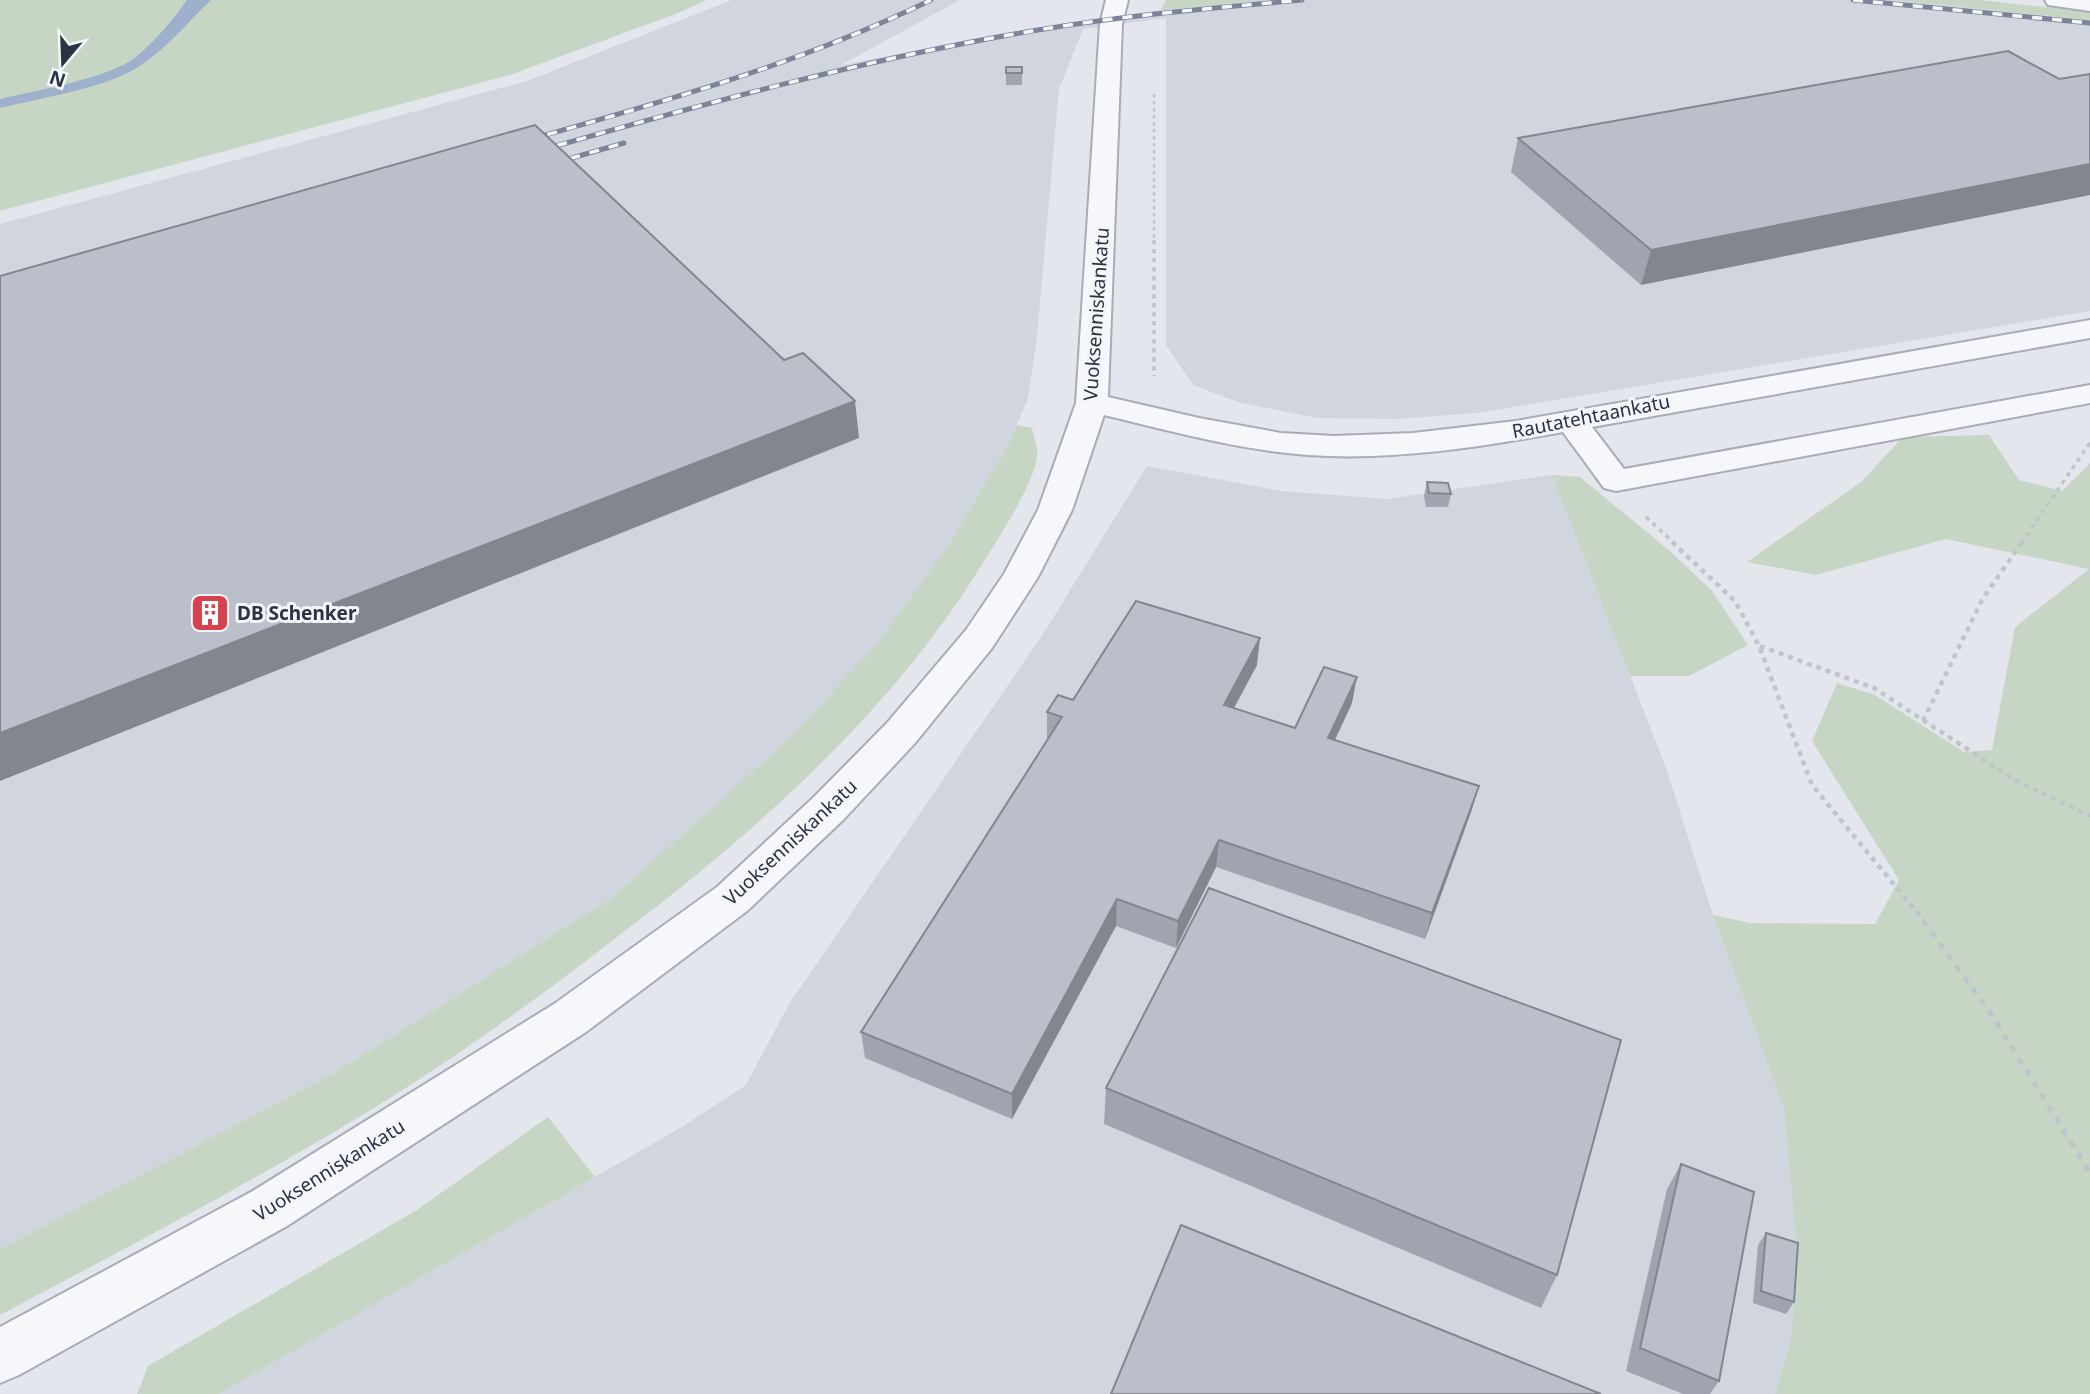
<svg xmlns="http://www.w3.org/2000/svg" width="2090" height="1394" font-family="'Noto Sans',sans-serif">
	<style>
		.built { fill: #d1d5de }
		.green { fill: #c7d6c4 }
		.water { fill: #9db1cd }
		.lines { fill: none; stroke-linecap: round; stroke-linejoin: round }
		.minor-casing { stroke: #a8acb7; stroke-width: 4 }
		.path-far3 { stroke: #c1c4cb; stroke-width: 2.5; stroke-dasharray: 3.5 3.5; stroke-linecap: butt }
		.path-far2 { stroke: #c1c4cb; stroke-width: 3.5; stroke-dasharray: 4.5 4.5; stroke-linecap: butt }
		.path-far1 { stroke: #c1c4cb; stroke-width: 4.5; stroke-dasharray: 5 5; stroke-linecap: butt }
		.path { stroke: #c1c4cb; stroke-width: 5; stroke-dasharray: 7 7; stroke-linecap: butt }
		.minor { fill: #f6f7fa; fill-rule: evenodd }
		.rail-casing { stroke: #7c8497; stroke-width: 5 }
		.rail { stroke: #f3f5f9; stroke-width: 3.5; stroke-dasharray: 10; stroke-linecap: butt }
		.wall { fill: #a0a4ae }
		.shaded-wall { fill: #82868d }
		.building { fill: #babfca; stroke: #82868d; stroke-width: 2 }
		.labels { text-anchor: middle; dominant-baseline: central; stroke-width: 6; stroke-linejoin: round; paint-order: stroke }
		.street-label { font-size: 19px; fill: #2a3246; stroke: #f3f5f9 }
		.poi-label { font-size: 19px; font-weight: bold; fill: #2a3246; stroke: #f3f5f9; text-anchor: start }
	</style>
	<rect width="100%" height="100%" fill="#e3e6ec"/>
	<!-- built -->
	<g class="built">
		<path d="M732 0H960L841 65 1048 26 1161 10 1261 0H1893L2090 20V311L1476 413 1398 419 1317 418 1238 402 1193 385 1166 345V18L1083 29 1059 89 1037 336 1028 398 1010 441 950 543 877 644 791 738 613 897 336 1072 0 1249V224L527 81Z"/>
		<path d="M1147 466 1281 491 1387 499 1552 475 1666 768 1713 915 1784 1109 1798 1265 1790 1344 1775 1394H219L680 1128 746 1085 789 1004 1043 634Z"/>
	</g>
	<!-- green -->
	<g class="green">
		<path d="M0 0H707L678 13 510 75 0 211Z"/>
		<path d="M1166 0H1261L1161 10Z"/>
		<path d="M1894 0H1980L2090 12V20Z"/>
		<path d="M1017 425 1032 428C1034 437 1038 448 1037 456 1036 482 991 550 976 574 888 713 763 825 634 924 549 990 461 1055 369 1111 249 1184 124 1249 0 1315V1249L336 1072 613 897 790 738 877 644 950 543 1010 441Z"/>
		<path d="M1989 435 2019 480 2062 491 2090 463V1394H1775L1790 1344 1798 1265 1784 1109 1713 915 1750 923 1875 924 1899 880 1812 741 1837 683 1875 695 1964 752 1992 750 2015 627 2089 569 1946 539 1816 575 1747 562 1861 482 1903 437Z"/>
		<path d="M1552 475 1580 477 1671 552 1712 591 1748 645 1689 676H1630Z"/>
		<path d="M548 1117 595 1177 219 1394H137L148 1366 417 1210Z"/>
	</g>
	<!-- water -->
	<path class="water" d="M187 0H211C187 23 164 52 135 69 100 89 40 98 0 108V99C36 90 108 79 136 57 155 41 173 20 187 0Z"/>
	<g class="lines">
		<!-- minor casing -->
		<g class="minor-casing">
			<g id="minor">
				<path d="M1106 0H1128L1122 24 1108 397 1199 418 1281 433 1334 436 1413 433 1516 421 2090 320V338L1592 427 1624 469 2090 385V403L1616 491 1604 488 1563 432C1480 447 1393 461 1308 455 1239 450 1171 431 1104 415L1072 510 1038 577 992 648 915 743 844 819 747 911 586 1032 287 1226 19 1375 0 1383V1327L251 1192 554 1004 717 887 814 797 887 723 966 630 1004 574 1038 510 1076 403 1100 24Z"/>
				<path d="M2045 0H2090V11L2048 5Z"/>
			</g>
		</g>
		<!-- path-far3 -->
		<path class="path-far3" d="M1154 94V242"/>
		<!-- path-far2 -->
		<g class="path-far2">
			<path d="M1154 240V376"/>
			<path d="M1646 517 1674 543"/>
			<path d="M2021 543 2090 443"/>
		</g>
		<!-- path-far1 -->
		<g class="path-far1">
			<path d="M1672 542 1735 601 1759 646 1812 785 1924 921"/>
			<path d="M1760 646 1874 688 2013 779 2090 816"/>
			<path d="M1923 721 1982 600 2022 542"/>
		</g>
		<!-- path -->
		<path class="path" d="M1923 920 1993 1017 2090 1173"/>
		<!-- minor -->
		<use href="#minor" class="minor"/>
		<!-- rail casing -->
		<g class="rail-casing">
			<g id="rail">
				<path d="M1853 0 2090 23"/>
				<path d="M528 140C666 101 802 63 931 0"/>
				<path d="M538 151C703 104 869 58 1038 30 1126 15 1214 8 1302 0"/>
				<path d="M551 164 624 143"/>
			</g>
		</g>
		<!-- rail -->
		<use href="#rail" class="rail"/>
	</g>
	<!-- wall -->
	<g class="wall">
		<path d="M2008 51 1641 285 1511 172 1518 138Z"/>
		<path d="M1022 67V85H1006V73Z"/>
		<path d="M1427 482 1451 494 1448 507H1426L1424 496Z"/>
		<path d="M1257 665 1234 708 1295 728 1352 703 1335 740 1479 786 1471 812 1425 939 1216 867 1176 948 1116 926 1012 1119 865 1058 861 1032 1048 739H1047V712L1073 700Z"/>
		<path d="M1106 1088 1557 1275 1541 1308 1104 1124Z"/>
		<path d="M1681 1164 1719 1381 1710 1394H1683L1626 1371 1667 1189Z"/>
		<path d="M1766 1233 1794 1302 1786 1314 1753 1303 1758 1245Z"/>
	</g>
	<!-- shaded-wall -->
	<g class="shaded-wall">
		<path d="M2090 164V195L1641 285 1651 250Z"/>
		<path d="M855 401 859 438 0 781V733Z"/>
		<path d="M1260 638 1257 665 1221 732 1224 705Z"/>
		<path d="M1357 677 1352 703 1323 765 1328 738Z"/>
		<path d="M1479 786 1471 812 1425 939 1432 913Z"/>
		<path d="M1219 840 1216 867 1176 948 1178 921Z"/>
		<path d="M1117 899 1116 926 1012 1119V1094Z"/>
	</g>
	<!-- building -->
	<g class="building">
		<path d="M2008 51 2059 79 2090 74V164L1651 250 1518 138Z"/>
		<rect x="1006" y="67" width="16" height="6"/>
		<path d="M535 125 784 360 803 353 855 401 0 733V276Z"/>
		<path d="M1427 482 1448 483 1451 494 1429 493Z"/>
		<path d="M1136 601 1260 638 1224 705 1295 728 1324 667 1357 677 1328 738 1479 786 1432 913 1219 840 1178 921 1117 899 1012 1094 861 1032 1062 717 1047 712 1058 695 1073 700Z"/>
		<path d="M1209 888 1621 1040 1557 1275 1106 1088Z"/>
		<path d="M1681 1164 1754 1192 1719 1381 1640 1348Z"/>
		<path d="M1181 1225 1601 1394H1111Z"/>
		<path d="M1766 1233 1798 1243 1794 1302 1761 1291Z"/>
	</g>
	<!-- icons -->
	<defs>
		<g id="building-square" transform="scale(2.0125)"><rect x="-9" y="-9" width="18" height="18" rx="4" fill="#d6434e" stroke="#f3f5f9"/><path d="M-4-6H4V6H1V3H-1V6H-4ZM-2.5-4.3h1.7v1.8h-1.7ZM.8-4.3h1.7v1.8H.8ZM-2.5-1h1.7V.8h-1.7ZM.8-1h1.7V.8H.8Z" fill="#fff"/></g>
	</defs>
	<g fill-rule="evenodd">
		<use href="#building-square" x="210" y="613"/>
	</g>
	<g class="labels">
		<!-- street labels -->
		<g class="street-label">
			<text transform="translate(1096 314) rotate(-86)">Vuoksenniskankatu</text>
			<text transform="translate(1591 416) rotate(-11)">Rautatehtaankatu</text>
			<text transform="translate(790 842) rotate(-43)">Vuoksenniskankatu</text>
			<text transform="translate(329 1170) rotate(-32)">Vuoksenniskankatu</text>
		</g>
		<!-- poi labels -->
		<g class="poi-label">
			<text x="237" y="613">DB Schenker</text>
		</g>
	</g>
	<!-- north arrow -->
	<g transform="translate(63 63) rotate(199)" stroke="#f3f5f9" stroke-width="5" paint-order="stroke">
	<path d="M0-5L12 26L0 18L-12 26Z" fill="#2a3246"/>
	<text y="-10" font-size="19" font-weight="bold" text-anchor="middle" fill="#2a3246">N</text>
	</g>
</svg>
